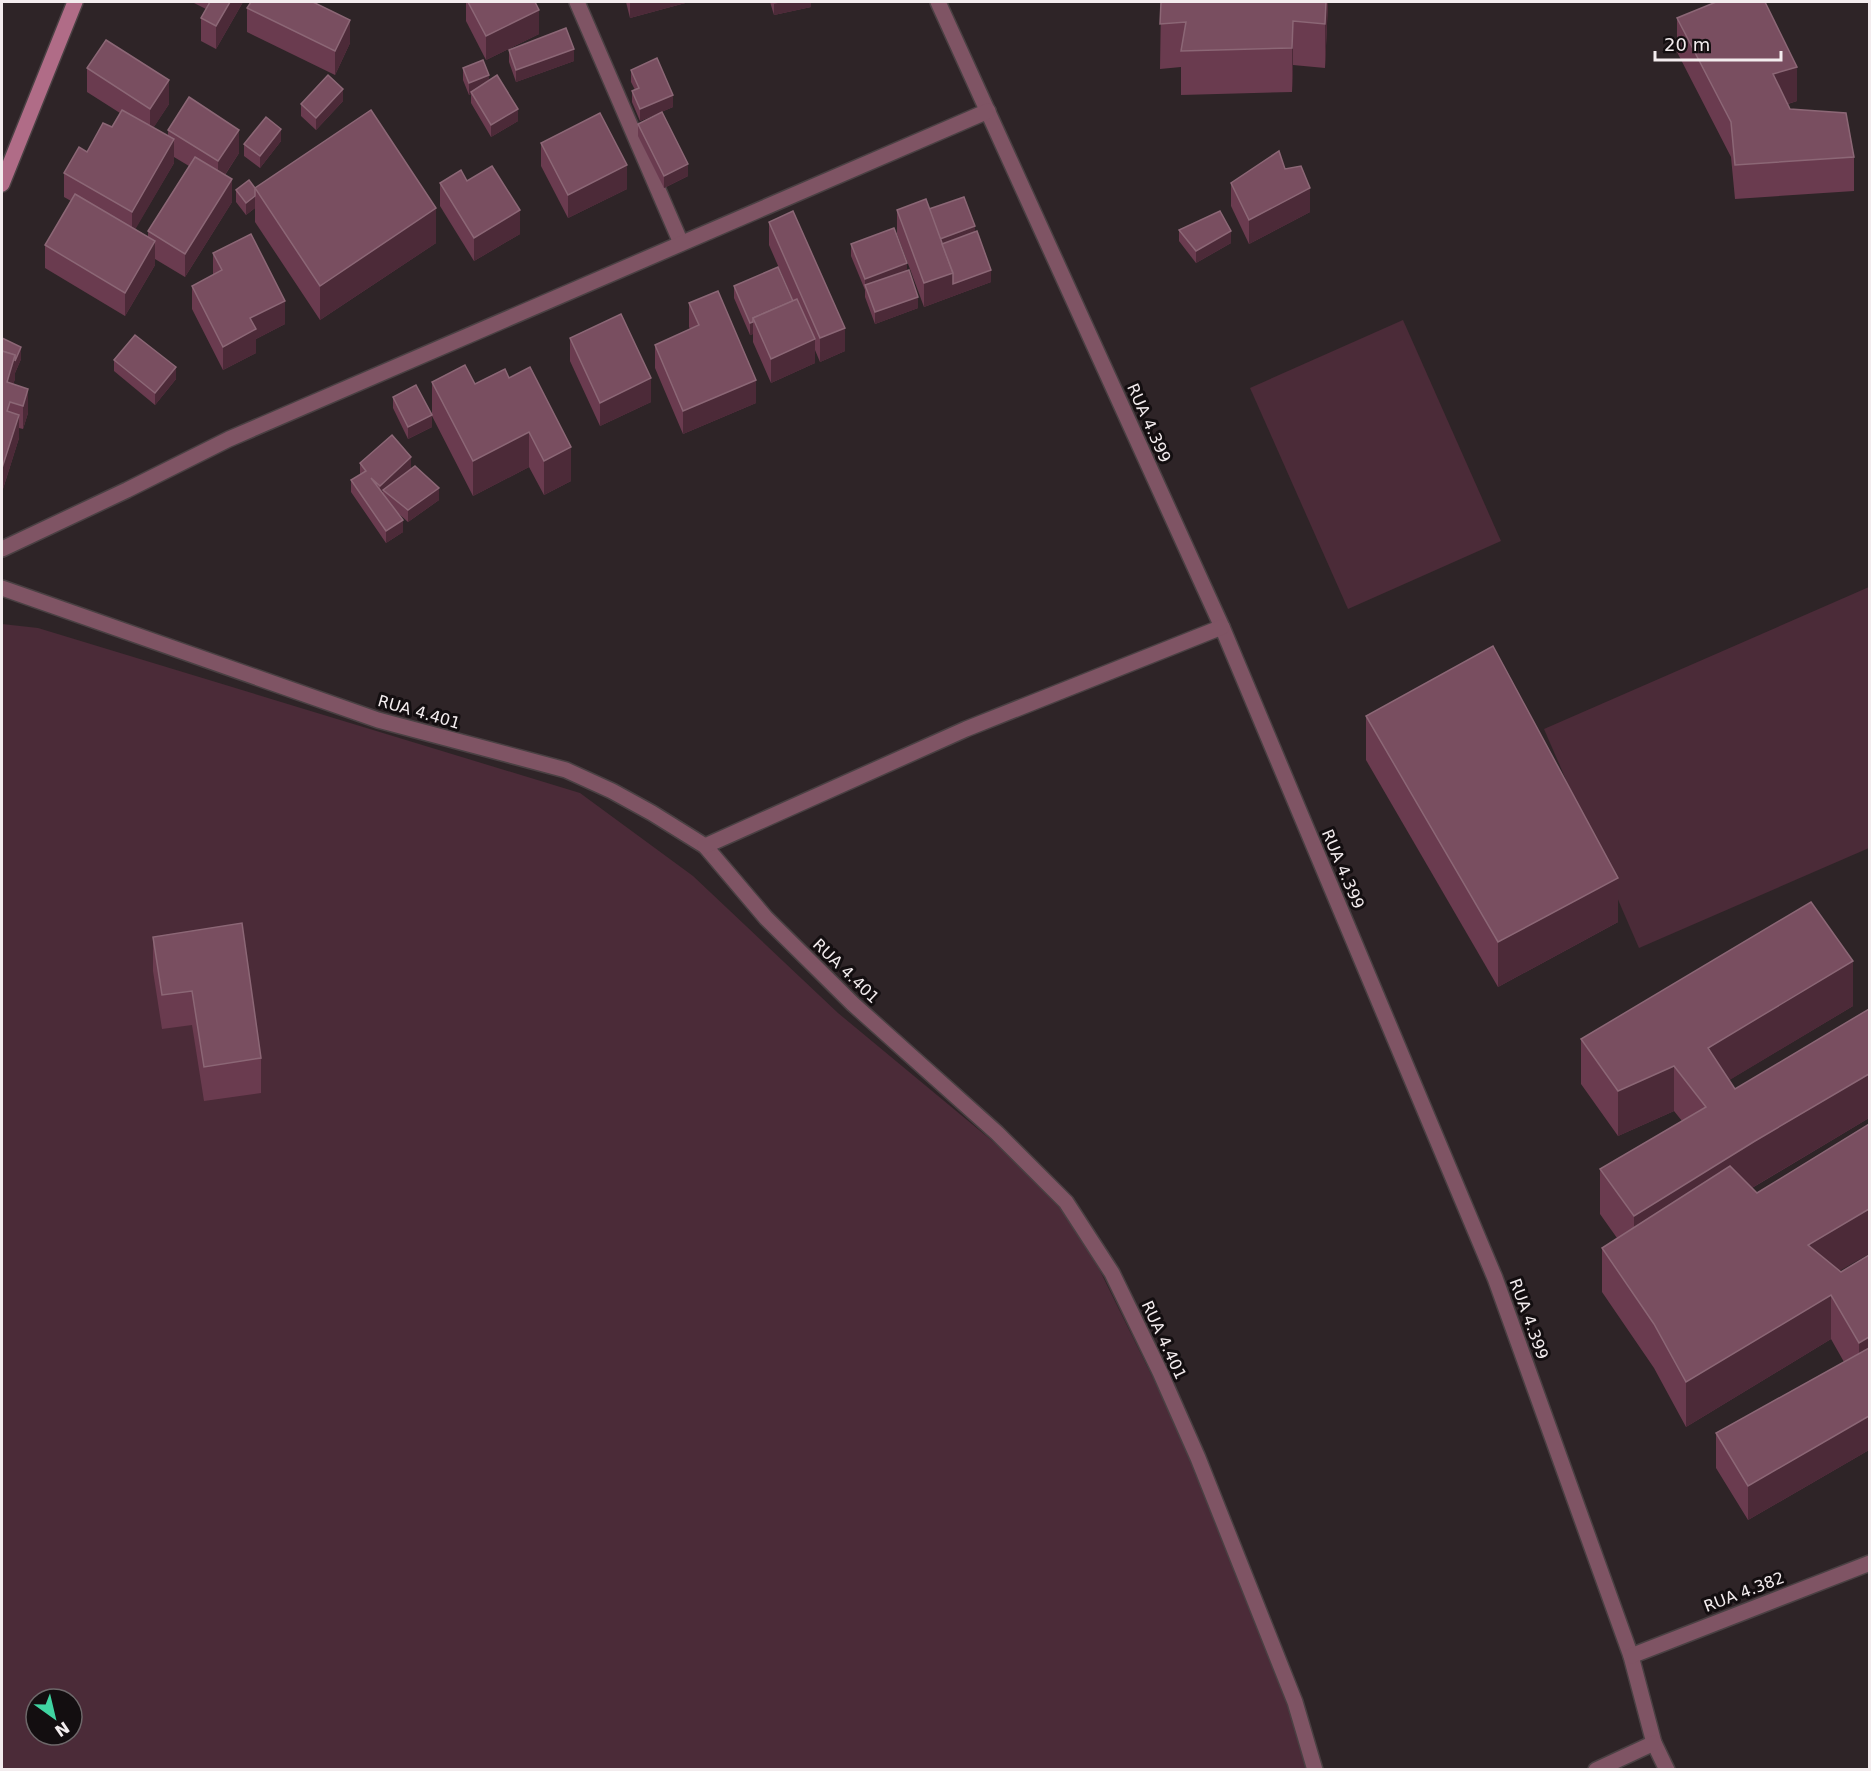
<svg xmlns="http://www.w3.org/2000/svg" width="1871" height="1771" font-family="'DejaVu Sans',sans-serif">
	<style>
		.green { fill: #4b2b38; fill-rule: evenodd }
		.lines { fill: none; stroke-linecap: round; stroke-linejoin: round }
		.minor-casing { stroke: #4a4043; stroke-width: 18 }
		.secondary-casing { stroke: #4a4043; stroke-width: 18 }
		.minor { stroke: #7f5464; stroke-width: 15 }
		.secondary { stroke: #b06c87; stroke-width: 15 }
		.wall { fill: #6a3b4f; fill-rule: evenodd }
		.shaded-wall { fill: #4c2a38 }
		.building { fill: #794e60; stroke: #8c6776; stroke-width: 1.5 }
		.labels { text-anchor: middle; dominant-baseline: central; stroke-width: 6; stroke-linejoin: round; paint-order: stroke }
		.street-label { font-size: 16px; fill: #f3ecee; stroke: #130e10 }
	</style>
	<rect width="100%" height="100%" fill="#2e2427"/>
	<!-- green -->
	<g class="green">
		<path d="M1403 320 1501 541 1348 609 1250 388Z"/>
		<path d="M1869 587V848L1639 948 1544 729Z"/>
		<path d="M2 624 38 628 580 793 693 876 838 1013 1066 1202 1223 1520 1310 1769 2 1770ZM36 1699H72V1735H36Z"/>
	</g>
	<g class="lines">
		<!-- minor casing -->
		<g class="minor-casing">
			<g id="minor">
				<path d="M577 2 681 243"/>
				<path d="M938 2 1222 627 1495 1278 1631 1656 1654 1743 1667 1770"/>
				<path d="M2 549 127 490 229 439 988 111"/>
				<path d="M2 588 378 720 566 770 612 791 652 813 705 846 766 918 853 1004 997 1133 1066 1202 1112 1273 1160 1372 1198 1458 1295 1702 1315 1770"/>
				<path d="M705 846 966 729 1222 627"/>
				<path d="M1631 1656 1870 1563"/>
				<path d="M1596 1770 1654 1743"/>
			</g>
		</g>
		<!-- secondary casing -->
		<g class="secondary-casing">
			<path id="secondary" d="M2 184 75 2"/>
		</g>
		<!-- minor -->
		<use href="#minor" class="minor"/>
		<!-- secondary -->
		<use href="#secondary" class="secondary"/>
	</g>
	<!-- wall -->
	<g class="wall">
		<path d="M192 2H243L216 49 201 41V18L206 9Z"/>
		<path d="M466 2H535L539 34 486 60 466 21Z"/>
		<path d="M626 2H689L630 18Z"/>
		<path d="M770 2H811V7L774 15Z"/>
		<path d="M1161 2H1328L1325 68 1293 65 1292 92 1181 95V67L1160 69Z"/>
		<path d="M247 8 350 43 335 75 247 32Z"/>
		<path d="M1677 18 1797 101 1788 104 1790 109 1854 157V191L1735 199 1731 157 1677 52Z"/>
		<path d="M509 50 574 61 516 82 509 62Z"/>
		<path d="M87 68 169 104 153 128 168 136V130L239 153 225 175 232 202 185 277 155 259V265L125 316 45 268V245L71 201 64 197V173L112 127 120 113 87 92ZM174 157 189 166 148 231V237L135 229 174 163Z"/>
		<path d="M463 68 489 80 518 121 491 137 471 103V94L469 95 463 80Z"/>
		<path d="M631 70 673 107 640 121 632 102V91L635 90 631 82Z"/>
		<path d="M343 101 316 130 301 116V104Z"/>
		<path d="M638 124 688 176 664 188 638 136Z"/>
		<path d="M281 141 260 168 244 156V144Z"/>
		<path d="M541 143 627 189 568 218 541 166Z"/>
		<path d="M1285 169 1310 212 1249 244 1231 206V183Z"/>
		<path d="M467 181 520 234 474 261 440 206V183Z"/>
		<path d="M255 188 436 243 320 320 255 222V208L246 215 236 202V190Z"/>
		<path d="M929 209 975 232 991 282 924 307 897 234V210Z"/>
		<path d="M769 222 845 351 820 362 815 350V363L771 383 753 342V334L750 335 734 298V286L793 300 769 245Z"/>
		<path d="M1179 230 1231 243 1196 263 1179 241Z"/>
		<path d="M851 244 907 271 918 308 875 324 865 297V290L851 256Z"/>
		<path d="M213 253 285 324 256 339V353L223 370 192 309V286L213 275Z"/>
		<path d="M689 303 756 403 683 434 655 368V345L690 329 689 327Z"/>
		<path d="M2 338 21 359 15 373V379L13 384 28 413 23 429 19 428V438L2 492Z"/>
		<path d="M570 338 651 402 600 426 570 361Z"/>
		<path d="M114 360 176 379 155 405 114 371Z"/>
		<path d="M509 378 571 481 544 495 529 467 473 496 432 416V382L475 384Z"/>
		<path d="M393 397 432 427 408 439 393 408Z"/>
		<path d="M360 463 411 468 439 500 408 522 399 514 403 532 386 543 351 492V480L360 475Z"/>
		<path d="M1366 716 1618 922 1498 987 1366 760Z"/>
		<path d="M153 937 261 1058V1093L204 1101 192 1025 162 1029 153 971Z"/>
		<path d="M1853 1006 1729 1080 1735 1089 1869 1118 1752 1188 1841 1272 1869 1255V1450L1748 1520 1716 1468V1433L1844 1362 1831 1339 1686 1427 1654 1368 1602 1292V1248L1617 1238 1600 1214V1169L1682 1121 1674 1111 1618 1136 1581 1084V1039Z"/>
	</g>
	<!-- shaded-wall -->
	<g class="shaded-wall">
		<path d="M230 2H243L216 49V26Z"/>
		<path d="M630 2H689L630 18Z"/>
		<path d="M782 2H811V7L774 15V4Z"/>
		<path d="M1326 2H1328L1325 68V24Z"/>
		<path d="M539 10V34L486 60V36Z"/>
		<path d="M350 20V43L335 75V51Z"/>
		<path d="M1293 21V65L1292 92V48Z"/>
		<path d="M574 49V61L516 82V70Z"/>
		<path d="M1797 67V101L1773 108V74Z"/>
		<path d="M489 75V86L471 92V94L469 95V83Z"/>
		<path d="M169 80V104L150 133V109Z"/>
		<path d="M343 89V101L316 130V118Z"/>
		<path d="M673 95V107L640 121V109Z"/>
		<path d="M518 109V121L491 137V125Z"/>
		<path d="M281 129V141L260 168V156Z"/>
		<path d="M239 130V153L218 185V161Z"/>
		<path d="M174 139V163L132 235V212Z"/>
		<path d="M688 164V176L664 188V176Z"/>
		<path d="M627 165V189L568 218V195Z"/>
		<path d="M232 179V202L185 277V254Z"/>
		<path d="M1310 188V212L1249 244V220Z"/>
		<path d="M255 196V208L246 215V203Z"/>
		<path d="M436 208V243L320 320V286Z"/>
		<path d="M520 210V234L474 261V238Z"/>
		<path d="M975 226V237L940 251 937 240Z"/>
		<path d="M1231 231V243L1196 263V251Z"/>
		<path d="M155 241V265L125 316V293Z"/>
		<path d="M907 263V275L865 285V291V279Z"/>
		<path d="M991 270V282L924 307V283L953 273Z"/>
		<path d="M918 297V308L875 324V312Z"/>
		<path d="M285 301V324L256 339V353L223 370V347L250 318Z"/>
		<path d="M753 322V334L750 335V323Z"/>
		<path d="M845 328V351L820 362V338Z"/>
		<path d="M815 339V363L771 383V359Z"/>
		<path d="M21 347V359L15 373V379L7 405V382L15 355Z"/>
		<path d="M176 367V379L155 405V393Z"/>
		<path d="M651 378V402L600 426V403Z"/>
		<path d="M756 380V403L683 434V411Z"/>
		<path d="M28 389V413L23 429V406Z"/>
		<path d="M19 415V438L2 492V468Z"/>
		<path d="M432 415V427L408 439V427Z"/>
		<path d="M529 432V467L473 496V461Z"/>
		<path d="M571 447V481L544 495V461Z"/>
		<path d="M411 457V469L383 490V495L380 498V486Z"/>
		<path d="M439 488V500L408 522V510Z"/>
		<path d="M403 520V532L386 543V531Z"/>
		<path d="M1618 878V922L1498 987V942Z"/>
		<path d="M1853 961V1006L1708 1093V1048Z"/>
		<path d="M1674 1066V1111L1618 1136V1091Z"/>
		<path d="M1869 1074V1118L1755 1186 1634 1261V1216L1755 1141Z"/>
		<path d="M1869 1209V1254L1808 1289V1245Z"/>
		<path d="M1831 1295V1339L1686 1427V1382Z"/>
		<path d="M1869 1337V1381L1859 1388V1343Z"/>
		<path d="M1869 1416V1450L1748 1520V1486Z"/>
	</g>
	<!-- building -->
	<g class="building">
		<path d="M210 2H230L216 26 201 18Z"/>
		<path d="M251 2H313L350 20 335 51 247 8Z"/>
		<path d="M468 2H535L539 10 486 36Z"/>
		<path d="M1161 2H1326L1325 24 1293 21 1292 48 1181 51 1186 22 1160 24Z"/>
		<path d="M1716 2H1765L1797 67 1773 74 1790 109 1846 113 1854 157 1735 165 1731 122 1677 18Z"/>
		<path d="M566 28 574 49 516 70 509 50Z"/>
		<path d="M106 40 169 80 150 109 87 68Z"/>
		<path d="M657 58 673 95 640 109 632 91 639 88 631 70Z"/>
		<path d="M483 60 489 75 469 83 463 68Z"/>
		<path d="M328 75 343 89 316 118 301 104Z"/>
		<path d="M497 75 518 109 491 125 471 92Z"/>
		<path d="M189 97 239 130 218 161 168 130Z"/>
		<path d="M122 110 174 139 132 212 64 173 79 147 87 152 103 123 112 127Z"/>
		<path d="M371 110 436 208 320 286 255 188Z"/>
		<path d="M662 112 688 164 664 176 638 124Z"/>
		<path d="M600 113 627 165 568 195 541 143Z"/>
		<path d="M266 117 281 129 260 156 244 144Z"/>
		<path d="M1279 151 1285 169 1301 166 1310 188 1249 220 1231 183Z"/>
		<path d="M195 157 232 179 185 254 148 231Z"/>
		<path d="M492 166 520 210 474 238 440 183 461 170 467 181Z"/>
		<path d="M249 180 255 188V196L246 203 236 190Z"/>
		<path d="M75 194 155 241 125 293 45 245Z"/>
		<path d="M964 197 975 226 940 239 929 209Z"/>
		<path d="M926 199 953 273 924 283 897 210Z"/>
		<path d="M793 211 845 328 820 338 769 222Z"/>
		<path d="M1220 211 1231 231 1196 251 1179 230Z"/>
		<path d="M894 228 907 263 865 279 851 244Z"/>
		<path d="M977 231 991 270 953 284V273L942 244Z"/>
		<path d="M251 234 285 301 250 318 256 329 223 347 192 286 222 270 213 253Z"/>
		<path d="M778 267 793 301 753 318V322L750 323 734 286Z"/>
		<path d="M909 270 918 297 875 312 865 285Z"/>
		<path d="M718 291 756 380 683 411 655 345 699 325 689 303Z"/>
		<path d="M797 299 815 339 771 359 753 318Z"/>
		<path d="M621 314 651 378 600 403 570 338Z"/>
		<path d="M135 335 176 367 155 393 114 360Z"/>
		<path d="M2 338 21 347 15 361V355L2 351Z"/>
		<path d="M2 351 15 355 7 382 28 389 23 406 10 402 7 411 19 415 2 468Z"/>
		<path d="M465 365 475 384 505 369 509 378 530 367 571 447 544 461 529 432 473 461 432 382Z"/>
		<path d="M416 385 432 415 408 427 393 397Z"/>
		<path d="M392 435 411 457 380 486 371 478 403 520 386 531 351 480 366 471 360 463Z"/>
		<path d="M415 466 439 488 408 510 383 490Z"/>
		<path d="M1493 646 1618 878 1498 942 1366 716Z"/>
		<path d="M1811 902 1853 961 1708 1048 1735 1089 1869 1009V1074L1755 1141 1634 1216 1600 1169 1706 1107 1674 1066 1618 1091 1581 1039Z"/>
		<path d="M242 923 261 1058 204 1067 192 991 162 995 153 937Z"/>
		<path d="M1869 1124V1209L1808 1245 1841 1272 1869 1255V1337L1859 1343 1831 1295 1686 1382 1654 1324 1602 1248 1730 1166 1757 1193Z"/>
		<path d="M1869 1348V1416L1748 1486 1716 1433Z"/>
	</g>
	<g class="labels">
		<!-- street labels -->
		<g class="street-label">
			<text transform="translate(1149 423) rotate(66)">RUA 4.399</text>
			<text transform="translate(419 712) rotate(16)">RUA 4.401</text>
			<text transform="translate(1343 869) rotate(67)">RUA 4.399</text>
			<text transform="translate(846 971) rotate(44)">RUA 4.401</text>
			<text transform="translate(1529 1319) rotate(70)">RUA 4.399</text>
			<text transform="translate(1164 1340) rotate(65)">RUA 4.401</text>
			<text transform="translate(1744 1592) rotate(-21)">RUA 4.382</text>
		</g>
	</g>
	<!-- border -->
	<rect width="1871" height="1771" fill="none" stroke="#f3ecee" stroke-width="6"/>
	<!-- north arrow -->
	<g transform="translate(54 1717) rotate(146)"><circle r="28" fill="#130e10" stroke="#6d6769" stroke-width="1.5"/>
	<path d="M0-4.5L10 22L0 15L-10 22Z" fill="#40d4a2"/>
	<text y="-9" font-size="16" font-weight="bold" text-anchor="middle" fill="#f3ecee">N</text>
	</g>
	<!-- scale -->
	<path d="M1655 51v9h126v-9" fill="none" stroke="#f3ecee" stroke-width="3"/>
	<text x="1664" y="51" font-size="18" fill="#f3ecee" stroke="#130e10" stroke-width="4.5" paint-order="stroke">20 m</text>
</svg>
